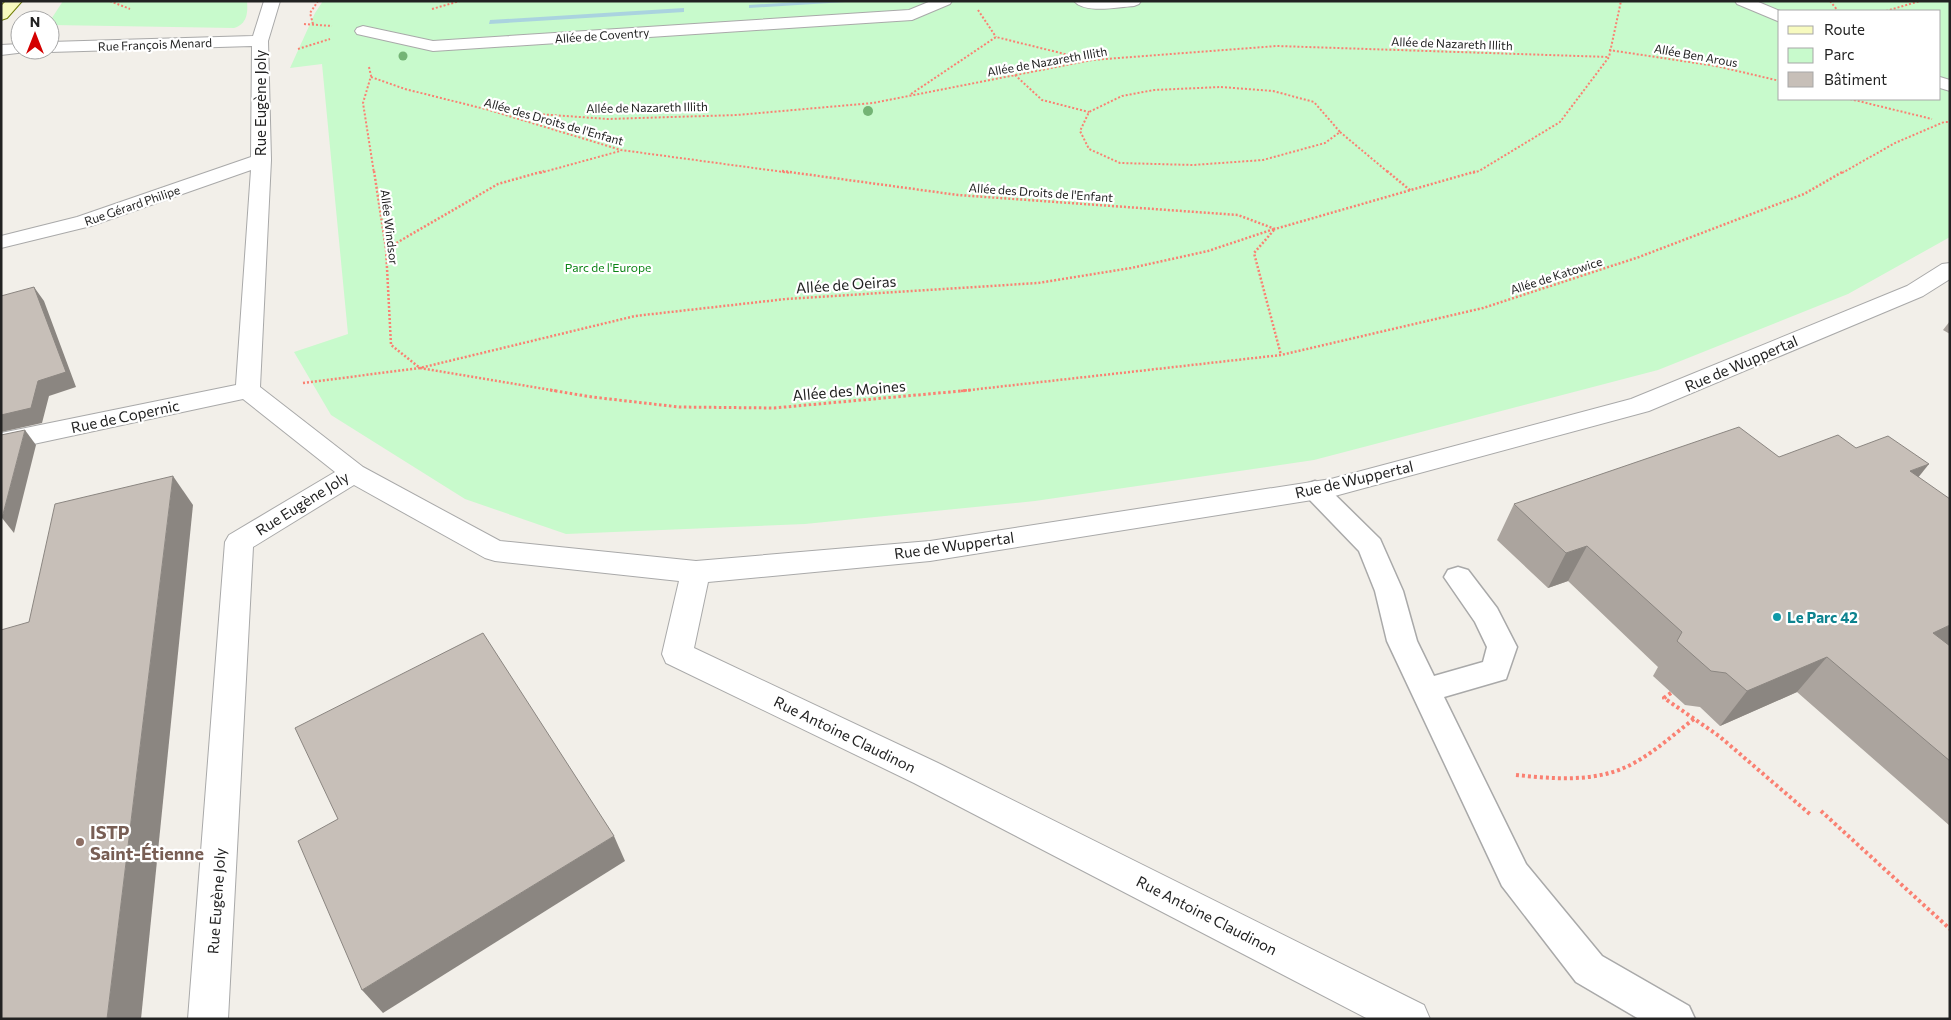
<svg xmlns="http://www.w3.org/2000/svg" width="1951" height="1020" font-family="Commissioner,sans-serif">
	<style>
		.park { fill: #c8facc; fill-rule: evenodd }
		.water { fill: #aad3df }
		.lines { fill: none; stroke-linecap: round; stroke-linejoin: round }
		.lane-casing { stroke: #a9a9a9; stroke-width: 3 }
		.street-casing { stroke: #a9a9a9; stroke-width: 2 }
		.secondary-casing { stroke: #707d05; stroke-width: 2 }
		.path-far3 { stroke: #fa8072; stroke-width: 2; stroke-dasharray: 2 2; stroke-linecap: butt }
		.path-far2 { stroke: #fa8072; stroke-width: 2.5; stroke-dasharray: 2 2; stroke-linecap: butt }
		.path-far1 { stroke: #fa8072; stroke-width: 3; stroke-dasharray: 2.5 2.5; stroke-linecap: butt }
		.path { stroke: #fa8072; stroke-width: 4; stroke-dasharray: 3 3; stroke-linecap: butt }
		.lane { fill: #fff; fill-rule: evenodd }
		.street { fill: #fff; fill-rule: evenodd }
		.secondary { fill: #f7fabf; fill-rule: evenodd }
		.tree { fill: #74b475 }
		.wall { fill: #aba49e }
		.shaded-wall { fill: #8b8681 }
		.building { fill: #c7bfb8; stroke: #8b8681 }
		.culture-dot { fill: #0f9aa8; stroke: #fff; stroke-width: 2 }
		.education-dot { fill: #8d6e63; stroke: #fff; stroke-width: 2 }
		.labels { text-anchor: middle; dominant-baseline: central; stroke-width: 4.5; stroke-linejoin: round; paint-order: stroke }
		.far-street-label { font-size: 12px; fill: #222; stroke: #fff }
		.far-park-label { font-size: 12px; fill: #0c8416; stroke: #fff }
		.street-label { font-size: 15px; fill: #222; stroke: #fff }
		.culture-label { font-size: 15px; font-weight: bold; fill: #0d838f; stroke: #fff; text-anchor: start }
		.near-education-label { font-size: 18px; font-weight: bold; fill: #785e54; stroke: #fff; text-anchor: start }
	</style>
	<rect width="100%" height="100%" fill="#f2efe9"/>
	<!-- park -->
	<g class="park">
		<path d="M63 1H247C248 13 247 24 234 28L52 25 50 21Z"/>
		<path d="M323 1H1950V237L1848 294 1658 370 1314 460 1035 501 805 524 566 534 465 499 331 415 294 352 348 334 322 64 290 68 315 13ZM1780 11H1940V99H1780Z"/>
	</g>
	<!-- water -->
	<g class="water">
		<path d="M814 1H861L749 8V5Z"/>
		<path d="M684 8V12L489 24 490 20Z"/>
	</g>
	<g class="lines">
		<!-- lane casing -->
		<g class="lane-casing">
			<path id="lane" d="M1315 481 1324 484 1380 539 1403 591 1417 641 1434 676 1483 662 1487 647 1475 622 1444 577 1448 570 1458 567 1468 570 1497 608 1517 647 1506 679 1444 697 1526 864 1602 956 1689 1006 1695 1019H1639L1576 982 1502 886 1387 641 1375 591 1359 551 1306 496 1302 490 1306 484Z"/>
		</g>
		<!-- street casing -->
		<g class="street-casing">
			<g id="street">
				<path d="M264 1H280L268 41 271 160 260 387 363 467 500 541 696 561 930 541 1331 479 1631 399 1907 286 1942 264 1950 263V279L1923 296 1649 411 1331 497 930 561 708 582 694 648 938 763 1424 1005 1430 1019H1368L914 783 666 663 662 654 679 581 495 561 485 558 354 485 253 547 228 1019H188L225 542 229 535 335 472 243 399 1 451V433L236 385 251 170 91 226 1 248V236L77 217 251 157 252 46 50 52 44 50H50V42L253 36Z"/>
				<path d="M931 1H952L950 4 912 20 433 51 357 34 355 31 357 28 363 26 433 41 909 10Z"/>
				<path d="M1074 1H1141L1139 4 1134 6C1119 7 1084 14 1074 1Z"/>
				<path d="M1735 1H1756L1780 11V22L1737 4Z"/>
				<path d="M20 44V50H28L26 52 1 55V45Z"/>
				<path d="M1940 77 1950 80V91L1940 88Z"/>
			</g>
		</g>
		<!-- secondary casing -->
		<g class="secondary-casing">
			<path id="secondary" d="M6 1H22L7 18 1 20V6Z"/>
		</g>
		<!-- path-far3 -->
		<g class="path-far3">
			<path d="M110 1 130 9"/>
			<path d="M1830 1 1838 11"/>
			<path d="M432 9 460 1"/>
			<path d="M978 10 996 37"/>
			<path d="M1886 11 1920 1"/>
			<path d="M304 24 332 26"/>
			<path d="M313 24 310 13 318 1"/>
			<path d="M298 49 330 39"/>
			<path d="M1609 50 1716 66 1780 81"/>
			<path d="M369 67 371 76 363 103 374 173"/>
			<path d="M1015 75 1042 100 1089 112"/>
			<path d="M371 77 405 89 489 110 621 150 791 173"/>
			<path d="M1221 87 1273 91 1314 102 1340 132 1325 143 1263 160 1193 165 1120 163 1089 149 1080 131 1089 112 1122 96 1154 90Z"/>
			<path d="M911 94 996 37 1089 60"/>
			<path d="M1850 99 1932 119"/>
			<path d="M495 111 608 119 737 115 873 103 1092 60 1277 46 1609 57"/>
			<path d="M1340 132 1389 173"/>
			<path d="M540 173 620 151"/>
			<path d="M1473 173 1479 171 1560 122 1609 57 1621 1"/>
			<path d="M1842 173 1895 143 1944 122H1950"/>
		</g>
		<!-- path-far2 -->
		<g class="path-far2">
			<path d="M374 171 386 249 391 345 420 368 557 391"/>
			<path d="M782 171 958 195 1238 215 1275 229 1477 171"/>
			<path d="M1387 171 1411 191"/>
			<path d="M1274 230 1254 253 1281 355"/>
			<path d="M386 249 498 184 544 171"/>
			<path d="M303 383 420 368 635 316 786 299 1038 283 1131 268 1208 251 1274 229"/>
			<path d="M961 391 1281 355 1483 308 1639 257 1804 194 1844 171"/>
		</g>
		<!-- path-far1 -->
		<path class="path-far1" d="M550 390 592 397 679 407 774 408 972 390"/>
		<!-- path -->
		<g class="path">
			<path d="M1671 693 1664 698 1719 736 1811 815"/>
			<path d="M1516 775C1556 779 1598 783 1634 763 1656 751 1674 734 1694 719"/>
			<path d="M1821 811 1950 929"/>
		</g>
		<!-- lane -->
		<use href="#lane" class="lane"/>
		<!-- street -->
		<use href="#street" class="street"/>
		<!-- secondary -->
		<use href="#secondary" class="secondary"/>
	</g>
	<!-- trees -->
	<g class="tree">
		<circle cx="403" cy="56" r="4.5"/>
		<circle cx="868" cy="111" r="5"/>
	</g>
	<!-- wall -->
	<g class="wall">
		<path d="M1950 321V334L1943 330Z"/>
		<path d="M1856 448 1918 477 1949 645 1950 646V826L1797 692 1720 726 1700 707 1685 705 1653 676 1658 667 1568 581 1548 588 1497 540 1514 504 1779 457Z"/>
	</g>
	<!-- shaded-wall -->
	<g class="shaded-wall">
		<path d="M34 287 44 301 76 387 49 396 42 423 1 432V415Z"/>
		<path d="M25 430 36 445 14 533 2 518Z"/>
		<path d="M1929 464 1901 499 1910 471Z"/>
		<path d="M173 476 193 505 141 1019H107Z"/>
		<path d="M1587 546 1568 581 1548 588 1566 553Z"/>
		<path d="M1950 625V645L1901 668 1933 633Z"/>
		<path d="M1827 657 1797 692 1720 726 1747 691Z"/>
		<path d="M614 836 625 861 383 1013 362 990Z"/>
	</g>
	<!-- building -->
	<g class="building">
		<path d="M34 287 66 372 38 381 31 408 1 415V296Z"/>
		<path d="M1739 427 1779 457 1838 435 1856 448 1888 436 1929 464 1910 471 1950 499V625L1933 633 1950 646V761L1827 657 1747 691 1726 673 1711 671 1677 641 1682 632 1587 546 1566 553 1514 504Z"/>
		<path d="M25 430 2 518 1 435Z"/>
		<path d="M173 476 107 1019H1V630L29 622 55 504Z"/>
		<path d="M483 633 614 836 362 990 298 841 338 819 295 728Z"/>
	</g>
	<!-- markers -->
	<circle class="culture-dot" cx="1777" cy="617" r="5"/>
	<circle class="education-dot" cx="80" cy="842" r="5"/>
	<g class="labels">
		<!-- far-street labels -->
		<g class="far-street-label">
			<text transform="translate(602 35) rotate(-4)">Allée de Coventry</text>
			<text transform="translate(1452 43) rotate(2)">Allée de Nazareth Illith</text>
			<text transform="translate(155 44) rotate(-2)">Rue François Menard</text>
			<text transform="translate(1696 55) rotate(10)">Allée Ben Arous</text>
			<text transform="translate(1047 61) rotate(-10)">Allée de Nazareth Illith</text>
			<text transform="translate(647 107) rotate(-1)">Allée de Nazareth Illith</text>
			<text transform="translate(554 121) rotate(16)">Allée des Droits de l'Enfant</text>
			<text transform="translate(1041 192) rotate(4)">Allée des Droits de l'Enfant</text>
			<text transform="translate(132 205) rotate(-19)">Rue Gérard Philipe</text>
			<text transform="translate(390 227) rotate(83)">Allée Windsor</text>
			<text transform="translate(1556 275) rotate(-18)">Allée de Katowice</text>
		</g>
		<!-- far-park labels -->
		<g class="far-park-label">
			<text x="608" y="267">Parc de l'Europe</text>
		</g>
		<!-- street labels -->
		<g class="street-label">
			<text transform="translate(260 103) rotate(-90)">Rue Eugène Joly</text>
			<text transform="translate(846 284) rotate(-4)">Allée de Oeiras</text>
			<text transform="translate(1741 363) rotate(-23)">Rue de Wuppertal</text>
			<text transform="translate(849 390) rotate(-5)">Allée des Moines</text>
			<text transform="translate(125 416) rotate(-12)">Rue de Copernic</text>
			<text transform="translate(1354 479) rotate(-13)">Rue de Wuppertal</text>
			<text transform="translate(302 503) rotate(-32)">Rue Eugène Joly</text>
			<text transform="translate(954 545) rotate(-8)">Rue de Wuppertal</text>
			<text transform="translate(845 734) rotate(26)">Rue Antoine Claudinon</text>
			<text transform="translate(216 901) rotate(-86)">Rue Eugène Joly</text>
			<text transform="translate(1207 915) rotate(27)">Rue Antoine Claudinon</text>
		</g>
		<!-- culture labels -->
		<g class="culture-label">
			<text x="1787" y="617">Le Parc 42</text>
		</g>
		<!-- near-education labels -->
		<g class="near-education-label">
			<text x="90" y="832">ISTP<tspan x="90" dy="21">Saint-Étienne</tspan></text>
		</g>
	</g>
	<!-- border -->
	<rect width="1951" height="1020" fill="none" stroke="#222222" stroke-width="5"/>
	<!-- legend -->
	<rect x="1778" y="10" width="162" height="90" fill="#ffffff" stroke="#a7a7a7"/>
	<rect x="1788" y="26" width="25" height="8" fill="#f7fabf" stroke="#a7a7a7"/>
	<text x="1824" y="35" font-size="15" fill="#222222">Route</text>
	<rect x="1788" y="48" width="25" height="15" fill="#c8facc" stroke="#a7a7a7"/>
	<text x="1824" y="60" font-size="15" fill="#222222">Parc</text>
	<rect x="1788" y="72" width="25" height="15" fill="#c7bfb8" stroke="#a7a7a7"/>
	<text x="1824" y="85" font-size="15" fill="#222222">Bâtiment</text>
	<!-- north arrow -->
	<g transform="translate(35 35)"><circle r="24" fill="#ffffff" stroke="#a7a7a7"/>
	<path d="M0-4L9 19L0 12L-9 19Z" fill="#d40000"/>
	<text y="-8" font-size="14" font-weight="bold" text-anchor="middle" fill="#222222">N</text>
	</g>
</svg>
